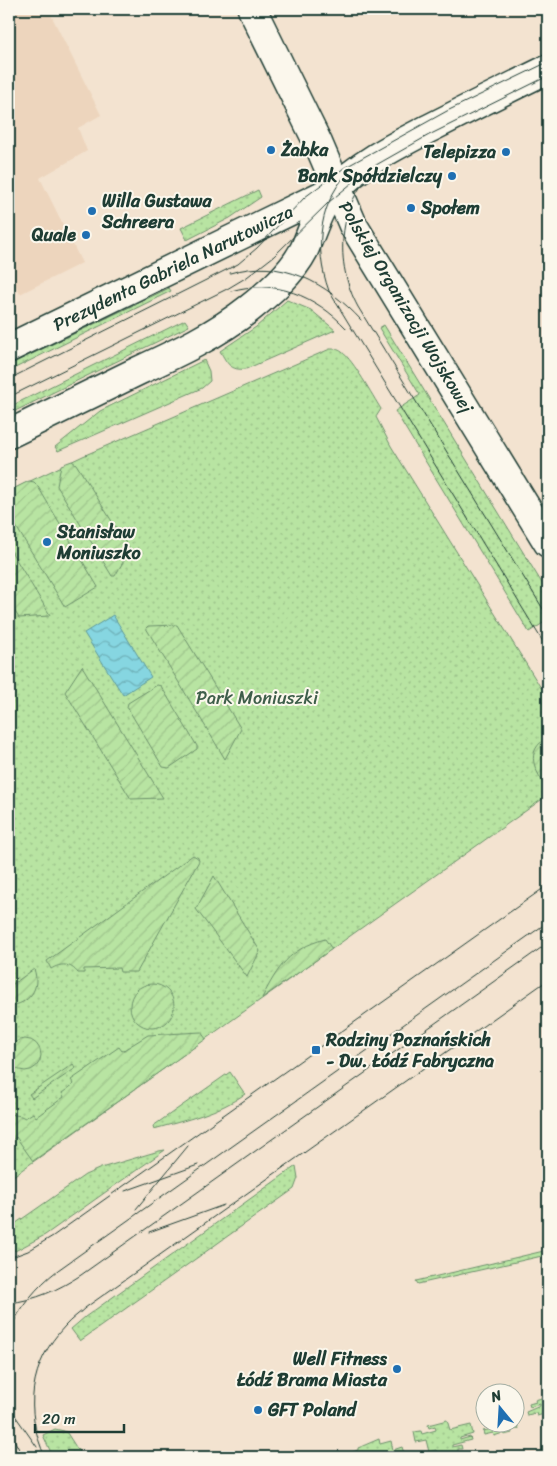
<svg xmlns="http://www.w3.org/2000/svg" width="557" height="1466" font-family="Sriracha,sans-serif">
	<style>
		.built { fill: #edd5bd }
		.grass { fill: url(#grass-dots); stroke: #6c906b }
		.garden { fill: url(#garden-furrows); stroke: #6c906b }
		.water { fill: url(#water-waves); stroke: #5d999c }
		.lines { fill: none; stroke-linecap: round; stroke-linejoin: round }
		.minor-casing { stroke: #1f3d34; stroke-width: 31 }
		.minor { stroke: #fbf7ec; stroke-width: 28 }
		.tram { stroke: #1f3d34; stroke-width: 1 }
		.poi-dot { fill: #1f6fb2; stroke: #fbf7ec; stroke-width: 2 }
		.labels { text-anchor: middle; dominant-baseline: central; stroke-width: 4; stroke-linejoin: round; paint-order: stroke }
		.poi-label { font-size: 18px; font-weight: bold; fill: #1f3d34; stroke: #fbf7ec; text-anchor: start }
		.street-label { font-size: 18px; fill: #1f3d34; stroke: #fbf7ec }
		.park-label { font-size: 18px; fill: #3e5e4a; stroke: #fbf7ec }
	</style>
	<defs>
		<pattern id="grass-dots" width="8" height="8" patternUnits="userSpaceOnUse" patternTransform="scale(1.25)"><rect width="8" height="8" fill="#b8e4a2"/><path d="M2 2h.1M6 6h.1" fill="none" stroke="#9ec48c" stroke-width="1.8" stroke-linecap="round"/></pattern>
		<pattern id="garden-furrows" width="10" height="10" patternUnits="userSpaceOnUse" patternTransform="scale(1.25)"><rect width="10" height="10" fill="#b8e4a2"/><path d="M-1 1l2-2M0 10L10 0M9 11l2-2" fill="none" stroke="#9ec48c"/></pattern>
		<pattern id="water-waves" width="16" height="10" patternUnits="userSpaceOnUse" patternTransform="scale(1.25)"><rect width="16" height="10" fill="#86d6e1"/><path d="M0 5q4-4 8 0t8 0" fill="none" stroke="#6dafb7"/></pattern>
	</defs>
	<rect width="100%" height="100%" fill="#f3e3d0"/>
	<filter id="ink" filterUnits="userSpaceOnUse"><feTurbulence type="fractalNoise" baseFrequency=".02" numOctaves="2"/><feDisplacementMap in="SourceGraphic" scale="10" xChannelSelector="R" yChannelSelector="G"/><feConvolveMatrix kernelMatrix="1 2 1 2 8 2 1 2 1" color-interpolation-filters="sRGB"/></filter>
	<g filter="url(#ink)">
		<!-- built -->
		<path class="built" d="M9 9H48L101 115 78 128 87 151 40 178 82 263 20 294 9 272Z"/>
		<!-- grass -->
		<g class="grass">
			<path d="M258 190 261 197 230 218 187 240 181 228Z"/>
			<path d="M169 288 171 291 9 371V365Z"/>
			<path d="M287 300 311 310 335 330 246 369C230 371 227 363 220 351L256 327Z"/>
			<path d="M185 320 189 326 9 414V407Z"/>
			<path d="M384 325 548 593V620L529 632 395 411 420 395 379 328Z"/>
			<path d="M330 349C335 349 338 349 342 352 354 361 372 395 381 409L376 417 391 446 541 688 548 689V795L9 1179V491L83 456Z"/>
			<path d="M204 360 209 371 210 381 202 388 58 451 55 447 100 411Z"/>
			<path d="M230 1072 245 1094C218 1113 186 1120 154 1129L153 1126Z"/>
			<path d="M165 1150 45 1235 15 1251 9 1243V1228L85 1175 101 1168 159 1151Z"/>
			<path d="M296 1166 298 1178 294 1189 80 1341 71 1329 85 1317Z"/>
			<path d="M548 1250V1262L545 1263 542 1256 418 1284 416 1281Z"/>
			<path d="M548 1396V1413L537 1416 536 1413 527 1415 526 1412 540 1406V1404L530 1407 529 1404 536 1402 535 1400Z"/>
			<path d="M447 1420 450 1430 471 1425 473 1434 460 1438V1440L470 1437 471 1440 452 1445V1447L461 1445 462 1449H458V1452L430 1457 437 1454 436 1450 429 1452 426 1440 416 1442 414 1432 421 1431 422 1434 436 1430 435 1426 429 1428 428 1425Z"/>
			<path d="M491 1424H513V1427L518 1426 519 1429 511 1430 512 1433 504 1435 503 1433 494 1436 493 1433 484 1435 483 1431 497 1428 496 1425 489 1427 488 1425Z"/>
			<path d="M55 1429 64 1431 67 1433 81 1455 78 1457H53L43 1435Z"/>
			<path d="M379 1439 380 1444 391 1441 393 1450 402 1447 405 1456 400 1457H375L374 1456 351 1457 354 1455 353 1452 358 1450V1448Z"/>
		</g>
		<!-- garden -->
		<g class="garden">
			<path d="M72 461 76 464 130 550 115 576H112L57 486 61 465Z"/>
			<path d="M29 481 34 482 37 485 98 587 65 607 9 515V491Z"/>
			<path d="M9 548 50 615 49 616 19 618 9 602Z"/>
			<path d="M177 625 241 729 225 759 146 628 148 626Z"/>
			<path d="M82 666 163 798 131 799 65 692Z"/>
			<path d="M157 685 161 686 197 746V749L169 768 163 767 127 707 128 703Z"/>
			<path d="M548 737V789C535 771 523 752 548 737Z"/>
			<path d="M193 855 198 858 199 861 137 972H120L119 968 84 969V973H78C70 963 61 963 51 969L47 961Z"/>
			<path d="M214 876 260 951 247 977 196 909Z"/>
			<path d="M325 939 332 949 262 998C278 967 289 949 325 939Z"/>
			<path d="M34 969C41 989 29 1004 9 1006V987Z"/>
			<circle cx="152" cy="1006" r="22"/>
			<path d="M201 1032 206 1039 33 1161 16 1137 9 1142V1114L21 1116 25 1118 33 1113 36 1117 64 1097 62 1093 74 1084 71 1080 119 1047 122 1051 148 1035Z"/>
			<circle cx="25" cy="1055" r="16"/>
			<path d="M73 1064 76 1068 32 1098 29 1094Z"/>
		</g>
		<!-- water -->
		<path class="water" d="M113 615 151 677 123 695 84 633Z"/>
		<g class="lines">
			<!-- minor casing -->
			<g class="minor-casing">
				<g id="minor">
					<path d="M252 9 318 143 353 225 548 543"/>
					<path d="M9 348 333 190"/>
					<path d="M9 434C52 413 95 392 138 371 177 353 216 335 250 308 270 292 292 273 304 250 313 230 318 209 332 193 355 166 399 144 430 128 469 108 509 88 548 69"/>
				</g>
			</g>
			<!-- minor -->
			<use href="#minor" class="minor"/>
			<!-- tram -->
			<g class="tram">
				<path d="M353 167C319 200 313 247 329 291L548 650"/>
				<path d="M375 170C337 205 334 263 358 307L548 617"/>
				<path d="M230 273C281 257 327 283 361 320"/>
				<path d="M231 291C274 278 316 296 346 328"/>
				<path d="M9 379 238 264 257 248 305 197 344 168 447 111 548 62"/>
				<path d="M9 397 227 289 247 277 274 256 329 202 369 169 429 135 548 76"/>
				<path d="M125 1191 198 1165"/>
				<path d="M136 1209 188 1146"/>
				<path d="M149 1232 224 1205"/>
				<path d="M9 1258 28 1251 53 1236 548 885"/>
				<path d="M9 1303C36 1300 58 1290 81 1275L548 943"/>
				<path d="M9 1331C21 1306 36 1287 58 1270L548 922"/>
				<path d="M9 1407 37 1447"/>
				<path d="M9 1430 23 1457"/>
				<path d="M45 1457C24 1410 29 1364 65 1326 71 1319 79 1314 85 1308L548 980"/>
			</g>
		</g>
	</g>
	<!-- markers -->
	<g class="poi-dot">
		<circle cx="271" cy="150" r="5"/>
		<circle cx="506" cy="152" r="5"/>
		<circle cx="452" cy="176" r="5"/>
		<circle cx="411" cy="208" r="5"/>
		<circle cx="92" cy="211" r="5"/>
		<circle cx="86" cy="235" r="5"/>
		<circle cx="47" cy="542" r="5"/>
		<rect x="311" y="1045" width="10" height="10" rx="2.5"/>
		<circle cx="397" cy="1369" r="5"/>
		<circle cx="258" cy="1410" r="5"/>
	</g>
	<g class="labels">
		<!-- poi labels -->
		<g class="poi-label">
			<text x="281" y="150">Żabka</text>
			<text x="496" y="152" text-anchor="end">Telepizza</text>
			<text x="442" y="176" text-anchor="end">Bank Spółdzielczy</text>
			<text x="102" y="201">Willa Gustawa<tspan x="102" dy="21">Schreera</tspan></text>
			<text x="421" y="208">Społem</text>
			<text x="76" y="235" text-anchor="end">Quale</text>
			<text x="57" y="532">Stanisław<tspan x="57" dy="21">Moniuszko</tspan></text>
			<text x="326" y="1040">Rodziny Poznańskich<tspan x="326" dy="21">- Dw. Łódź Fabryczna</tspan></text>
			<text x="387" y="1359" text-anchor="end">Well Fitness<tspan x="387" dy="21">Łódź Brama Miasta</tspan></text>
			<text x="268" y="1410">GFT Poland</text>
		</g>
		<!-- street labels -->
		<g class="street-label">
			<text transform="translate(173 268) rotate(-26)">Prezydenta Gabriela Narutowicza</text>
			<text transform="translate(406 307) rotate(59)">Polskiej Organizacji Wojskowej</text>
		</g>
		<!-- park labels -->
		<g class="park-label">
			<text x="257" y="698">Park Moniuszki</text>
		</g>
	</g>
	<!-- margin -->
	<rect width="557" height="1466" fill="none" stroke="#fbf7ec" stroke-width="30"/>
	<rect x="15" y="15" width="527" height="1436" fill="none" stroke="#1f3d34" stroke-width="2" filter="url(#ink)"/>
	<!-- north arrow -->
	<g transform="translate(500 1408) rotate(342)"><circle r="24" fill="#fbf7ec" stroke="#a3ada2"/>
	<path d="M0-4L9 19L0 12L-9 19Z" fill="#1f6fb2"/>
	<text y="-8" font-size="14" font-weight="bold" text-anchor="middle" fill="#1f3d34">N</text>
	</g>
	<!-- scale -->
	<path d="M35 1424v8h89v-8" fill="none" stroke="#1f3d34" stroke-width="2.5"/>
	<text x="42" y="1424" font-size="15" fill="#1f3d34" stroke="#fbf7ec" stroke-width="4" paint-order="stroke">20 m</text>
</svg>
